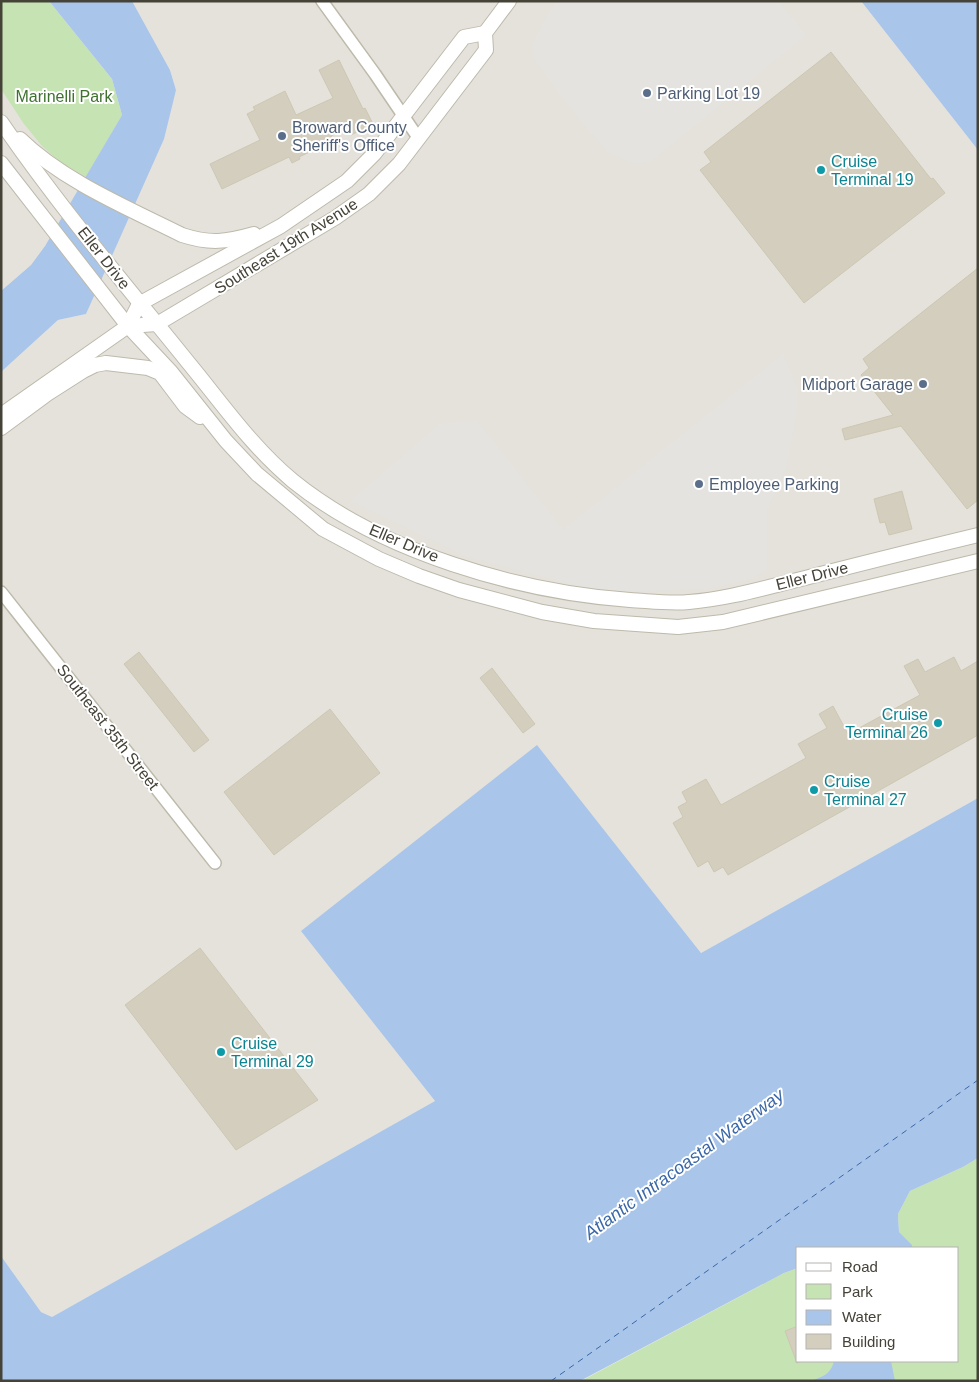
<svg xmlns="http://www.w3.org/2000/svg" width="979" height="1382" font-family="Helvetica,sans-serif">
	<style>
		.industrial { fill: #e5e2dc }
		.green { fill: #c6e3b4 }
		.parking { fill: #e4e3df }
		.water { fill: #a9c5ea }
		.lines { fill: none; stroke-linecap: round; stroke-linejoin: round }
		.ferry { stroke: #3a67a7; stroke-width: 1; stroke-dasharray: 6 5; stroke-linecap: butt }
		.building { fill: #d3cebe; stroke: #cdc7b2 }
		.minor-casing { stroke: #bdbaab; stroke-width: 14 }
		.tertiary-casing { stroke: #bdbaab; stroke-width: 16 }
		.minor { stroke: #fff; stroke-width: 11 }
		.tertiary { stroke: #fff; stroke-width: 14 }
		.service-dot { fill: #5c6f8a; stroke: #fff; stroke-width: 2 }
		.culture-dot { fill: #0f9aa8; stroke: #fff; stroke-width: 2 }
		.labels { text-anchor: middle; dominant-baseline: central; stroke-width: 4; stroke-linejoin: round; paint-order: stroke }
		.service-label { font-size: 16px; fill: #4e5e75; stroke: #fff; text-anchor: start }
		.park-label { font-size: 16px; fill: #3e712f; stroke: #fff }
		.culture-label { font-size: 16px; fill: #0d838f; stroke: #fff; text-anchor: start }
		.street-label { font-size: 16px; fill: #454237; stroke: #fff }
		.water-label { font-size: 18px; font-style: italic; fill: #3a67a7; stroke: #fff }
	</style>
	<rect width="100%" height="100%" fill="#f2f1e8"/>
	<!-- industrial -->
	<g class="industrial">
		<path d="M1 1H49L122 115 45 246 31 265 1 291Z"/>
		<path d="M132 1H861L978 150V798L701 953 537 746 302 931 435 1101 52 1317 41 1312 1 1256V372L58 320 86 314 176 90 170 70Z"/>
	</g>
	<!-- green -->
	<g class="green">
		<path d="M1 1H49L112 79 122 115 86 177 60 162 42 146 24 124 1 89Z"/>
		<path d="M978 1158V1381H581L784 1273 798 1268V1361H958V1248H903L899 1232 898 1214 910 1191 963 1167Z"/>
	</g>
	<!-- parking -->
	<g class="parking">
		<path d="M558 1H778L806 35 651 161 634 164 608 152 577 116 534 59 533 44 546 18Z"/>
		<path d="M783 354 798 390 796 416 786 468 767 510V570L749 579 706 589 642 591 595 590 468 557 351 501 440 424 477 421 563 530Z"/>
	</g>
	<!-- water -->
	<g class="water">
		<path d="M49 1H132L170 70 176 90 164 139 86 314 58 320 1 372V291L31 265 45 246 122 115 112 79Z"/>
		<path d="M861 1H978V150Z"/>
		<path d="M537 745 701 953 978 798V1158L963 1167 910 1191 898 1214 899 1232 912 1245V1248H798V1268L784 1273 580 1381H1V1256L41 1312 52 1317 435 1101 301 931Z"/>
		<path d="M834 1361H891L895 1381H810C823 1377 831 1374 834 1361Z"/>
	</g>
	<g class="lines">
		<!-- ferry -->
		<path class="ferry" d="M551 1381 978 1080"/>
	</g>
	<!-- building -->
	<g class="building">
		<path d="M831 52 931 179 933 178 945 193 804 303 700 170 711 162 704 152Z"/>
		<path d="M339 60 363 109 365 108 373 124 351 135 347 128 331 136 333 141 299 157 300 159 292 163 289 157 222 189 210 164 260 140 247 114 255 110 253 107 285 91 296 115 333 98 319 70Z"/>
		<path d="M978 268V500L967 509 901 426 845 440 842 429 893 415 861 375 869 368 863 359Z"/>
		<path d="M902 491 912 529 889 535 885 522 880 523 874 499Z"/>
		<path d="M139 652 209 740 194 752 124 664Z"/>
		<path d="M954 657 961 671 978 661V735L728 875 723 867 714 872 708 861 698 867 673 823 683 817 678 807 687 802 682 792 706 779 721 805 806 758 798 744 827 728 819 714 833 706 848 734 920 695 904 666 918 659 925 672Z"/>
		<path d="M492 668 535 724 523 733 480 678Z"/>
		<path d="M330 709 380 773 274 855 224 792Z"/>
		<path d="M200 948 318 1100 236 1150 125 1005Z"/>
		<path d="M798 1326V1363H797L785 1331Z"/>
	</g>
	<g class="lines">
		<!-- minor casing -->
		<g class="minor-casing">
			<g id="minor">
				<path d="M322 1 375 74 419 139"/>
				<path d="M1 592 215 863"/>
			</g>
		</g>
		<!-- tertiary casing -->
		<g class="tertiary-casing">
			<g id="tertiary">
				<path d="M1 122C58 205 124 283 187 361 221 402 251 446 293 481 381 552 518 592 630 600 649 601 670 604 689 602 728 599 767 587 805 578 863 563 920 549 978 535"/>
				<path d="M20 139C63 181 128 208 182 235 210 244 226 242 254 234"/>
				<path d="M1 163 128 326 171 372 226 441 257 474 323 529 379 559 419 576 459 590 542 612 594 621 678 627 723 622 978 561"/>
				<path d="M128 326 157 324 335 218 369 194 399 164 486 50 485 33 509 1"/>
				<path d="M1 415 128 326 139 304 281 226 347 181 375 153 464 37 485 33"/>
				<path d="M1 428 47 394 83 371 95 365 106 363 148 368 160 373 185 406 200 417"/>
			</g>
		</g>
		<!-- minor -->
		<use href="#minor" class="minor"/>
		<!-- tertiary -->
		<use href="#tertiary" class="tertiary"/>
	</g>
	<!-- markers -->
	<g class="service-dot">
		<circle cx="647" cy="93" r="5"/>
		<circle cx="282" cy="136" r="5"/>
		<circle cx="923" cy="384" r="5"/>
		<circle cx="699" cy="484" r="5"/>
	</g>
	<g class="culture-dot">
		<circle cx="821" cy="170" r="5"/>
		<circle cx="938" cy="723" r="5"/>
		<circle cx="814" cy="790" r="5"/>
		<circle cx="221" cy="1052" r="5"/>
	</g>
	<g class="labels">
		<!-- service labels -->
		<g class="service-label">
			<text x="657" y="93">Parking Lot 19</text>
			<text x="292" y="127">Broward County<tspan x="292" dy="18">Sheriff's Office</tspan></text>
			<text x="913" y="384" text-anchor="end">Midport Garage</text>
			<text x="709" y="484">Employee Parking</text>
		</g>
		<!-- park labels -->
		<g class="park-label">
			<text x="64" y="96">Marinelli Park</text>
		</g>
		<!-- culture labels -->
		<g class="culture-label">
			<text x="831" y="161">Cruise<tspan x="831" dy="18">Terminal 19</tspan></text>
			<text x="928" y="714" text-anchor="end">Cruise<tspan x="928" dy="18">Terminal 26</tspan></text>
			<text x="824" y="781">Cruise<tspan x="824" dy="18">Terminal 27</tspan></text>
			<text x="231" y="1043">Cruise<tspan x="231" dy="18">Terminal 29</tspan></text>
		</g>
		<!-- street labels -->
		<g class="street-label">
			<text transform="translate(286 246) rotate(-32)">Southeast 19th Avenue</text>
			<text transform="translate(104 258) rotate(52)">Eller Drive</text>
			<text transform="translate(404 543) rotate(23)">Eller Drive</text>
			<text transform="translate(812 576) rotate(-14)">Eller Drive</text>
			<text transform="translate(108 727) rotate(52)">Southeast 35th Street</text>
		</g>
		<!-- water labels -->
		<g class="water-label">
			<text transform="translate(684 1164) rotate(-36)">Atlantic Intracoastal Waterway</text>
		</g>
	</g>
	<!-- border -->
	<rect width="979" height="1382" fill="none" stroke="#454237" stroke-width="5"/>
	<!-- legend -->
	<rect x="796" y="1247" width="162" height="115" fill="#ffffff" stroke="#b5b3af"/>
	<rect x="806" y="1263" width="25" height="8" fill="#ffffff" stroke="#b5b3af"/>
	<text x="842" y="1272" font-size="15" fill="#454237">Road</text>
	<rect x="806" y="1284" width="25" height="15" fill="#c6e3b4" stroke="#b5b3af"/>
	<text x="842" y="1297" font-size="15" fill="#454237">Park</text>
	<rect x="806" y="1310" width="25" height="15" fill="#a9c5ea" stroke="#b5b3af"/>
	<text x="842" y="1322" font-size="15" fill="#454237">Water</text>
	<rect x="806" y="1334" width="25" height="15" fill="#d3cebe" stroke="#b5b3af"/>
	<text x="842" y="1347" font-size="15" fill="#454237">Building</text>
</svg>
